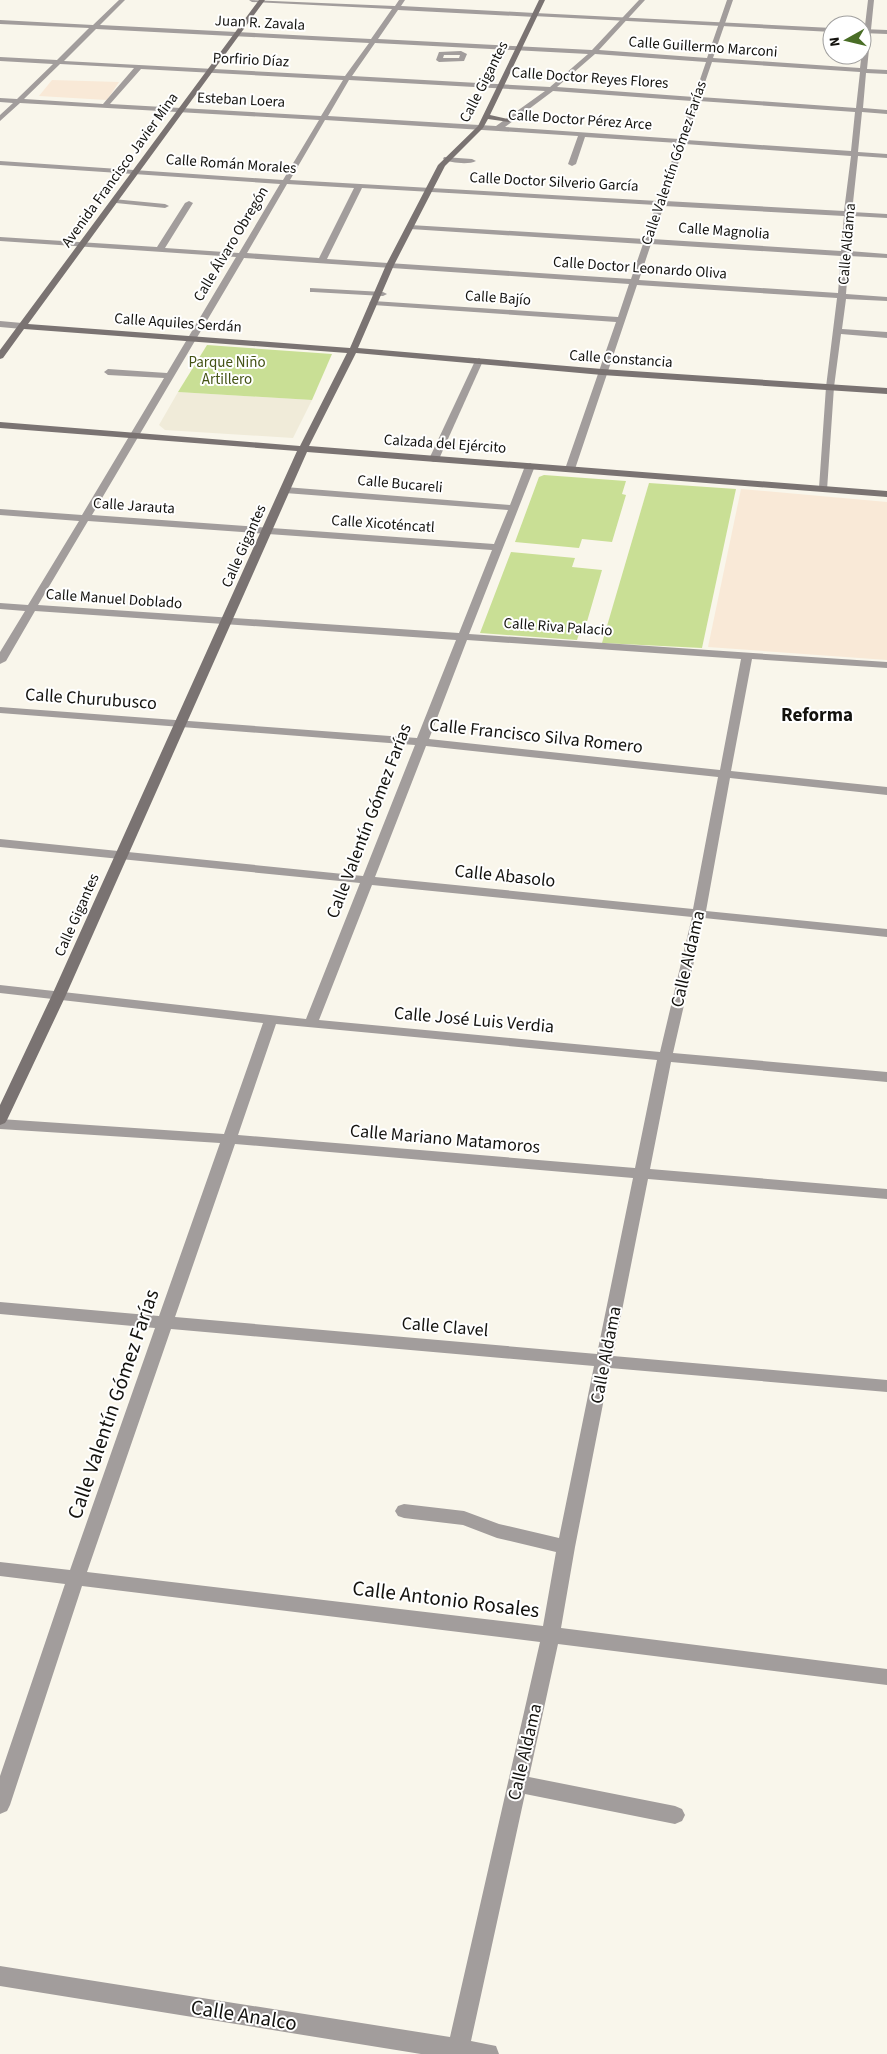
<svg xmlns="http://www.w3.org/2000/svg" width="887" height="2054" font-family="'Source Sans 3',sans-serif">
	<style>
		.built { fill: #f0ebd9 }
		.medical { fill: #f9e9d7 }
		.green { fill: #c9df95 }
		.lines { fill: none; stroke-linecap: round; stroke-linejoin: round }
		.pedestrian { fill: #a29d9c; fill-rule: evenodd }
		.minor { fill: #a29d9c; fill-rule: evenodd }
		.tertiary { fill: #a29d9c; fill-rule: evenodd }
		.secondary { fill: #7a7372; fill-rule: evenodd }
		.labels { text-anchor: middle; dominant-baseline: central; stroke-width: 4; stroke-linejoin: round; paint-order: stroke }
		.far-street-label { font-size: 15px; fill: #13120e; stroke: #fff }
		.far-park-label { font-size: 15px; fill: #445315; stroke: #fff }
		.street-label { font-size: 18px; fill: #13120e; stroke: #fff }
		.neighbourhood-label { font-size: 19px; font-weight: bold; fill: #13120e; stroke: #fff }
		.near-street-label { font-size: 21px; fill: #13120e; stroke: #fff }
	</style>
	<rect width="100%" height="100%" fill="#f9f6eb"/>
	<!-- built -->
	<path class="built" d="M178 392 312 400 293 438 165 430 159 425Z"/>
	<!-- medical -->
	<g class="medical">
		<path d="M52 80 119 82 107 100 39 96Z"/>
		<path d="M741 489 887 502V660L708 647Z"/>
	</g>
	<!-- green -->
	<g class="green">
		<path d="M207 345 332 354 312 400 178 392Z"/>
		<path d="M544 475 626 481 622 494 626 495 612 542 582 539 579 548 515 542 539 477Z"/>
		<path d="M649 483 736 489 702 648 602 643Z"/>
		<path d="M511 552 575 558 572 567 602 570 586 625 582 624 577 640 480 633Z"/>
	</g>
	<g class="lines">
		<!-- pedestrian -->
		<path class="pedestrian" d="M310 288 383 292 387 294 383 296 313 292H310Z"/>
		<!-- minor -->
		<g class="minor">
			<path d="M119 0H125L100 25 371 39 392 9 252 2 249 0 395 6 399 0H405L401 6 535 13 538 15 535 17 398 10 378 39 592 50 639 0H645L599 50 707 58 727 0H733L713 58 860 68 868 0H874L867 69 887 70V74L866 73 863 108 887 110V114L862 112 858 152 887 154V158L858 156 852 212 887 214V218L852 216 849 251 887 254V258L849 256 846 294 887 297V301L846 299 842 329 887 332V338L841 334 834 387 827 490H821L819 488 826 387 837 298 637 285 575 469 570 472 565 469 616 322 373 305 369 303 373 301 618 317 629 284 244 258 92 515 494 544 508 510 285 493 280 490 285 487 510 505 525 466 530 463 535 466 469 634 887 662V668L752 659 731 771 887 787V795L730 778 706 911 887 929V937L704 918 673 1053 887 1072V1082L671 1062 650 1169 887 1189V1199L648 1179 613 1356 887 1380V1392L610 1368 575 1547 561 1628 887 1669V1685L558 1644 529 1777 675 1806 682 1809 685 1815 682 1821 675 1824 525 1794 471 2041 496 2046 499 2054H421L0 1986V1966L450 2037 540 1642 82 1586 10 1805 7 1811 0 1814V1776L65 1584 0 1576V1562L70 1570 155 1328 0 1314V1302L159 1316 220 1143 0 1129V1119L224 1134 263 1023 0 993V985L306 1019 360 883 0 847V839L363 876 415 745 0 713V707L417 738 456 640 35 611 6 661 0 664V652L25 611 0 609V603L28 605 79 521 0 515V509L82 515 164 378 108 375 104 372 108 369 167 373 236 257 0 241V237L157 247 185 203 189 201 193 203 165 248 239 253 280 184 0 165V161L283 180 319 120 20 103 0 121V115L13 103 0 102V98L17 99 53 64 0 61V57L57 60 89 28 0 24V20L93 25ZM96 29 369 43 345 76 64 61ZM375 43 588 54 550 87 352 76ZM595 54 706 62 694 97 557 87ZM712 62 860 72 856 108 700 97ZM60 64 134 68 103 104 24 99ZM141 69 343 80 321 116 110 104ZM349 80 545 91 496 126 328 116ZM553 91 692 101 679 139 505 127ZM699 101 855 112 851 151 686 140ZM325 120 578 136 568 164 572 166 576 164 585 137 678 143 658 201 290 180ZM685 144 851 156 844 211 665 201ZM287 184 354 188 319 258 247 253ZM362 188 656 205 645 239 410 225 406 227 410 229 643 244 631 279 327 259ZM664 206 844 216 841 251 652 239ZM651 244 841 256 838 293 639 280ZM88 521 492 550 459 633 38 605ZM467 640 741 659 720 770 429 739ZM426 746 718 777 693 909 375 877ZM372 885 692 917 660 1052 319 1020ZM276 1024 657 1060 635 1168 238 1135ZM235 1144 633 1178 597 1354 175 1317ZM171 1329 594 1366 559 1538 499 1524 464 1511 404 1504 398 1506 395 1511 398 1516 404 1518 463 1525 497 1538 556 1552 543 1626 87 1572Z"/>
			<path d="M461 51 467 54 464 61 439 62 436 60 439 52ZM444 55H460L459 58H443Z"/>
			<path d="M444 157 472 159 476 161C469 165 450 163 443 159Z"/>
			<path d="M113 199 165 204 169 206 165 208 116 203 112 201Z"/>
			<path d="M0 321 22 323 26 326 22 329 0 327Z"/>
			<path d="M479 358 483 361 439 459 434 462 431 461 429 459 475 361Z"/>
		</g>
		<!-- tertiary -->
		<g class="tertiary">
			<path d="M535 13 832 28V32L533 16Z"/>
			<path d="M862 29 887 30V34L862 33Z"/>
		</g>
		<!-- secondary -->
		<path class="secondary" d="M259 0H265L28 324 350 348 386 265 438 165 478 126 539 0H545L490 115 512 120 509 122 488 119 483 128 445 166 394 265 358 348 602 369 887 388V394L602 375 356 353 309 446 887 491V497L307 452 66 995 7 1120 5 1123 0 1125V1105L52 995 297 451 0 428V422L300 446 347 353 24 329 3 358 0 359V350Z"/>
	</g>
	<g class="labels">
		<!-- far-street labels -->
		<g class="far-street-label">
			<text transform="translate(260 23) rotate(3)">Juan R. Zavala</text>
			<text transform="translate(703 47) rotate(4)">Calle Guillermo Marconi</text>
			<text transform="translate(251 60) rotate(3)">Porfirio Díaz</text>
			<text transform="translate(590 78) rotate(4)">Calle Doctor Reyes Flores</text>
			<text transform="translate(484 82) rotate(-63)">Calle Gigantes</text>
			<text transform="translate(241 100) rotate(3)">Esteban Loera</text>
			<text transform="translate(580 120) rotate(4)">Calle Doctor Pérez Arce</text>
			<text transform="translate(674 163) rotate(-71)">Calle Valentín Gómez Farías</text>
			<text transform="translate(231 164) rotate(4)">Calle Román Morales</text>
			<text transform="translate(120 170) rotate(-54)">Avenida Francisco Javier Mina</text>
			<text transform="translate(554 182) rotate(3)">Calle Doctor Silverio García</text>
			<text transform="translate(724 231) rotate(4)">Calle Magnolia</text>
			<text transform="translate(231 244) rotate(-59)">Calle Álvaro Obregón</text>
			<text transform="translate(847 244) rotate(-85)">Calle Aldama</text>
			<text transform="translate(640 268) rotate(4)">Calle Doctor Leonardo Oliva</text>
			<text transform="translate(498 298) rotate(4)">Calle Bajío</text>
			<text transform="translate(178 323) rotate(4)">Calle Aquiles Serdán</text>
			<text transform="translate(621 359) rotate(4)">Calle Constancia</text>
			<text transform="translate(445 444) rotate(4)">Calzada del Ejército</text>
			<text transform="translate(400 484) rotate(5)">Calle Bucareli</text>
			<text transform="translate(134 506) rotate(4)">Calle Jarauta</text>
			<text transform="translate(383 524) rotate(4)">Calle Xicoténcatl</text>
			<text transform="translate(244 546) rotate(-66)">Calle Gigantes</text>
			<text transform="translate(114 599) rotate(4)">Calle Manuel Doblado</text>
			<text transform="translate(558 627) rotate(4)">Calle Riva Palacio</text>
			<text transform="translate(77 915) rotate(-66)">Calle Gigantes</text>
		</g>
		<!-- far-park labels -->
		<g class="far-park-label">
			<text x="227" y="362">Parque Niño<tspan x="227" dy="17">Artillero</tspan></text>
		</g>
		<!-- street labels -->
		<g class="street-label">
			<text transform="translate(91 699) rotate(4)">Calle Churubusco</text>
			<text transform="translate(536 736) rotate(6)">Calle Francisco Silva Romero</text>
			<text transform="translate(369 821) rotate(-69)">Calle Valentín Gómez Farías</text>
			<text transform="translate(505 876) rotate(6)">Calle Abasolo</text>
			<text transform="translate(688 959) rotate(-77)">Calle Aldama</text>
			<text transform="translate(474 1020) rotate(5)">Calle José Luis Verdia</text>
			<text transform="translate(445 1139) rotate(5)">Calle Mariano Matamoros</text>
			<text transform="translate(445 1327) rotate(5)">Calle Clavel</text>
			<text transform="translate(606 1355) rotate(-79)">Calle Aldama</text>
			<text transform="translate(525 1752) rotate(-77)">Calle Aldama</text>
		</g>
		<!-- neighbourhood labels -->
		<g class="neighbourhood-label">
			<text x="817" y="715">Reforma</text>
		</g>
		<!-- near-street labels -->
		<g class="near-street-label">
			<text transform="translate(113 1404) rotate(-71)">Calle Valentín Gómez Farías</text>
			<text transform="translate(446 1599) rotate(7)">Calle Antonio Rosales</text>
			<text transform="translate(244 2015) rotate(9)">Calle Analco</text>
		</g>
	</g>
	<!-- north arrow -->
	<g transform="translate(847 40) rotate(262)"><circle r="24" fill="#ffffff" stroke="#a1a09f"/>
	<path d="M0-4L9 19L0 12L-9 19Z" fill="#496d26"/>
	<text y="-8" font-size="14" font-weight="bold" text-anchor="middle" fill="#13120e">N</text>
	</g>
</svg>
